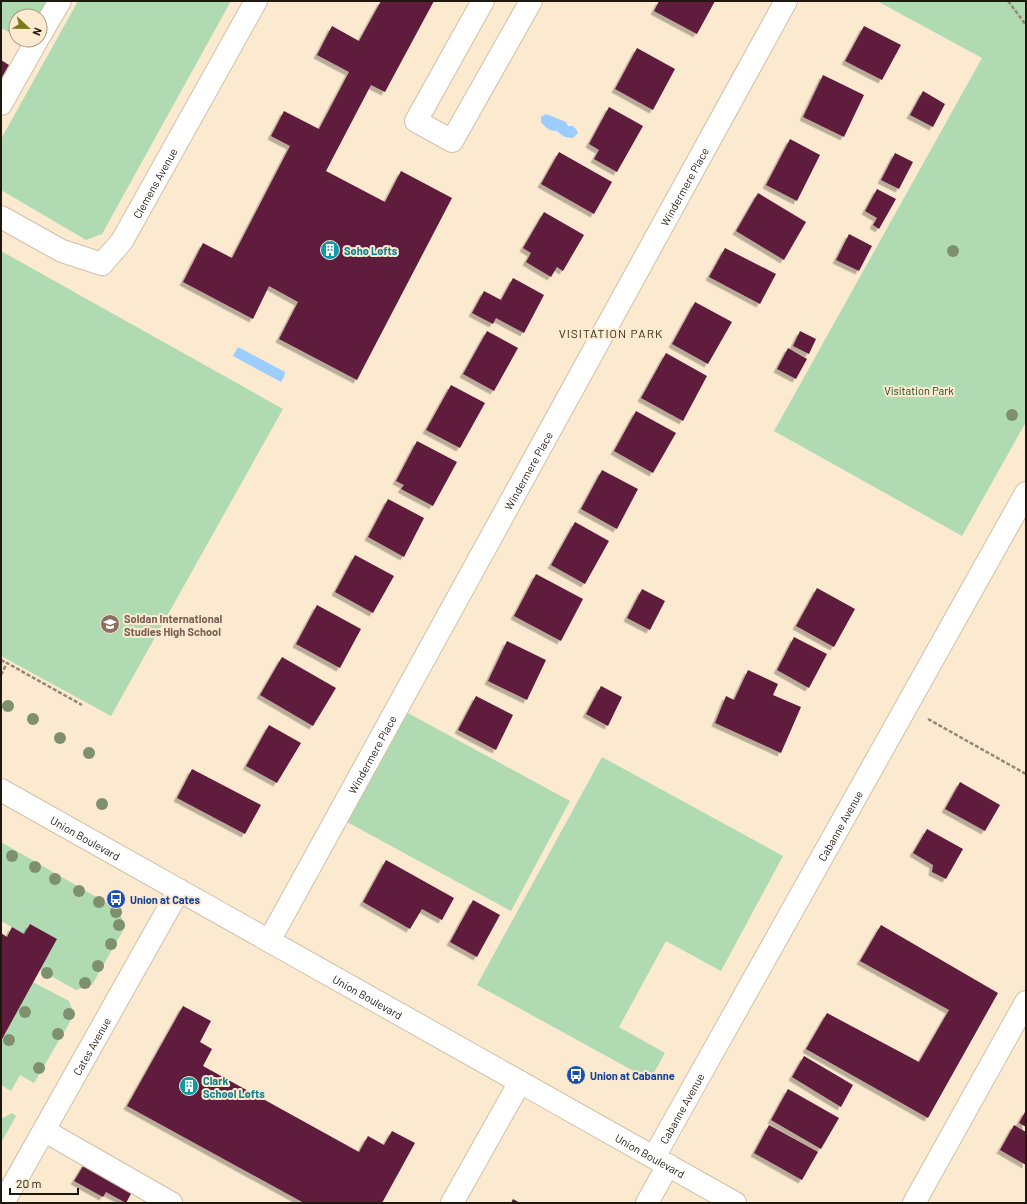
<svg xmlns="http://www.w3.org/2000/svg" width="1027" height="1204" font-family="Barlow,sans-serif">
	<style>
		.green { fill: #b0dbb2 }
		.water { fill: #9bcdfe }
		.building { fill: #611b3e; filter: url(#shadow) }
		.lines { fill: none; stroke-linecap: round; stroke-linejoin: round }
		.minor-casing { stroke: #d1c0a7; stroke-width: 24 }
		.major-casing { stroke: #d1c0a7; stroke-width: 24 }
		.path { stroke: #948875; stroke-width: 2.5; stroke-dasharray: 4 2; stroke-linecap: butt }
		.minor { stroke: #fff; stroke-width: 22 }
		.major { stroke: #fff; stroke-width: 22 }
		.tree { fill: #7e906e }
		.labels { text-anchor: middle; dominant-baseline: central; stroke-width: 4; stroke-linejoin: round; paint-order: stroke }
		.street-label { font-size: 11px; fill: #1e180f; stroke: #fbeacf }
		.culture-label { font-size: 11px; font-weight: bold; fill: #0d838f; stroke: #fbeacf; text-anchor: start }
		.park-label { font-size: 11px; fill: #18471f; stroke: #fbeacf }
		.education-label { font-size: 11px; font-weight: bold; fill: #785e54; stroke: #fbeacf; text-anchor: start }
		.transit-label { font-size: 11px; font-weight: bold; fill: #164399; stroke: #fbeacf; text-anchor: start }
		.neighbourhood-label { font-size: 12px; letter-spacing: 1px; fill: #3a2d17; stroke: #fbeacf }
	</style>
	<defs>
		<filter id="shadow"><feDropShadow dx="-3.5" dy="3.5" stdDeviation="0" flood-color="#0004"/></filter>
	</defs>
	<rect width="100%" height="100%" fill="#fbeacf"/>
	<!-- green -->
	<g class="green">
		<path d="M1 1H47L39 16H16V36L1 28Z"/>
		<path d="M78 1H231L102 234 86 240 1 190V139Z"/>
		<path d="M877 1H1026V422L962 536 774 431 982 58Z"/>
		<path d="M1 251 283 409 111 716 1 656Z"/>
		<path d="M406 712 570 801 511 911 347 822Z"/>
		<path d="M602 757 783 856 721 971 666 941 619 1027 665 1053 650 1080 477 985Z"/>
		<path d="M1 842 119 910 125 927 92 985 76 990 40 970 57 939 30 924 24 934 1 921Z"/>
		<path d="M33 982 69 1001 74 1015 34 1083 20 1075 11 1091 1 1085V1041Z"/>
		<path d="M12 1113 16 1116 1 1143V1119Z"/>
	</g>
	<!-- water -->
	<g class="water">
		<path d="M546 114 566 122 568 126H573L576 129 578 133 573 138C566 138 562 136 557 131 549 131 546 128 541 122V117Z"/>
		<path d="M238 347 285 372 284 377 281 382 233 356Z"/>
	</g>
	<!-- building -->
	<g class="building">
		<path d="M381 1H434L385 92 371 85 326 171 385 202 401 171 452 198 357 380 279 339 298 302 269 286 253 319 183 282 203 243 232 258 290 146 271 136 284 111 319 129 349 72 317 55 332 26 359 41Z"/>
		<path d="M659 1H715L697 34 654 11Z"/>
		<path d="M864 26 901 45 882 80 845 61Z"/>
		<path d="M637 48 675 69 653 110 615 89Z"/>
		<path d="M1 60 9 65 1 79Z"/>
		<path d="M823 75 864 95 844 137 803 117Z"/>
		<path d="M923 91 945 104 933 127 910 115Z"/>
		<path d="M609 107 643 126 617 172 594 159 599 150 589 144Z"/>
		<path d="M790 139 820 155 797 201 766 185Z"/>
		<path d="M559 152 612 182 594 214 541 184Z"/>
		<path d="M895 153 913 162 899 189 881 180Z"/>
		<path d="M877 189 896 199 879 229 873 225 877 218 865 211Z"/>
		<path d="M758 193 806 222 784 260 736 231Z"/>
		<path d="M544 212 584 235 563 271 557 267 551 277 526 262 531 253 523 248Z"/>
		<path d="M849 234 872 246 859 271 836 260Z"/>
		<path d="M725 248 776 274 760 304 709 277Z"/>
		<path d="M513 278 544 295 524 333 496 318 493 324 472 313 484 291 501 300Z"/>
		<path d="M695 302 732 322 708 364 672 344Z"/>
		<path d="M487 331 518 348 494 391 463 374Z"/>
		<path d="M800 331 816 339 809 354 793 346Z"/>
		<path d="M788 348 807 359 796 379 777 369Z"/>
		<path d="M666 353 707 376 683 421 641 398Z"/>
		<path d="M451 385 485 403 460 448 426 430Z"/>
		<path d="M636 411 676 433 653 473 614 451Z"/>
		<path d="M417 441 457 462 433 506 401 489 404 485 396 481Z"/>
		<path d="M602 470 638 489 617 529 581 509Z"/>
		<path d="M388 499 424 518 404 557 368 537Z"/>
		<path d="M575 522 609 541 585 584 551 565Z"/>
		<path d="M355 555 394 576 373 613 335 592Z"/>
		<path d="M536 574 583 599 561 641 514 616Z"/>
		<path d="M817 588 855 609 834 647 796 626Z"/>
		<path d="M642 589 665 601 650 630 627 618Z"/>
		<path d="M317 605 361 629 340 668 296 644Z"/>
		<path d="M794 637 827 654 809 688 777 670Z"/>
		<path d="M507 641 546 660 527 700 488 681Z"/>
		<path d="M282 657 336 688 313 726 260 695Z"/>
		<path d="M748 670 778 684 773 695 801 707 781 753 715 723 726 696 734 700Z"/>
		<path d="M601 686 622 697 608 726 586 714Z"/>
		<path d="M476 696 513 715 496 750 458 730Z"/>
		<path d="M269 725 301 743 277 783 246 766Z"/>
		<path d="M192 769 261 805 245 834 177 798Z"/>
		<path d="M960 782 1000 805 985 831 945 809Z"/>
		<path d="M927 829 963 849 946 879 932 872 933 865 913 853Z"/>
		<path d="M386 860 454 898 442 920 422 909 410 929 363 902Z"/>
		<path d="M473 900 500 915 477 957 450 942Z"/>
		<path d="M30 924 57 939 1 1041V933L7 937 12 927 24 934Z"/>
		<path d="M881 925 998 993 928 1118 806 1049 827 1013 919 1062 949 1010 860 961Z"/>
		<path d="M183 1006 211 1021 200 1042 212 1049 203 1066 359 1152 368 1136 384 1145 392 1131 415 1143 382 1203H304L127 1106Z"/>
		<path d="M804 1056 853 1085 841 1107 792 1077Z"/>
		<path d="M788 1089 839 1118 821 1149 771 1120Z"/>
		<path d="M1026 1110V1127L1019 1123Z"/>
		<path d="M769 1125 818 1152 802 1180 754 1153Z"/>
		<path d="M1014 1125 1026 1132V1165L1000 1150Z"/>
		<path d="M85 1163 133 1190 126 1203 106 1192 103 1197 74 1181Z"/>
		<path d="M513 1199 520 1203H511Z"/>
	</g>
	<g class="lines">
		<!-- minor casing -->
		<g class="minor-casing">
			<g id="minor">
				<path d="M483 1 416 121 452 141 531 1"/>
				<path d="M40 35 60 1"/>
				<path d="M1 104 37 40"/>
				<path id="s1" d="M1 217 62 251 102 264 122 241 256 1"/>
				<path id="s2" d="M269 941 786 1"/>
				<path d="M45 1131 171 1203"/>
				<path id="s3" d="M654 1157 1026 493"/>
				<path id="s4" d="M3 1203 179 890"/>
				<path d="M452 1203 520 1082"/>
				<path d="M647 1203 668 1165"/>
				<path d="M914 1203 1026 1002"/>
			</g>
		</g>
		<!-- major casing -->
		<g class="major-casing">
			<g id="major">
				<path id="s5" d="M1 790 735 1203"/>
			</g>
		</g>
		<!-- path -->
		<g class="path">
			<path d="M1008 1 1026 25"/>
			<path d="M1 660 7 663"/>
			<path d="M1 675 7 663 82 705"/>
			<path d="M928 719 1026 774"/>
		</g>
		<!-- minor -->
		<use href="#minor" class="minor"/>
		<!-- major -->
		<use href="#major" class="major"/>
	</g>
	<!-- trees -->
	<g class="tree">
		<circle cx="953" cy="251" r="6"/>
		<circle cx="1012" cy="415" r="6"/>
		<circle cx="8" cy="706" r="6"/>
		<circle cx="33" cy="719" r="6"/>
		<circle cx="60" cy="738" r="6"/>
		<circle cx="89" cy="753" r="6"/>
		<circle cx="102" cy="804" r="6"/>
		<circle cx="12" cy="856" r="6"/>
		<circle cx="35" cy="867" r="6"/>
		<circle cx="55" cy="879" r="6"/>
		<circle cx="79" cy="891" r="6"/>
		<circle cx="99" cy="902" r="6"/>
		<circle cx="116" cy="912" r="6"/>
		<circle cx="119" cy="925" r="6"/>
		<circle cx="111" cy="944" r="6"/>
		<circle cx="98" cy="966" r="6"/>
		<circle cx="47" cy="973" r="6"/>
		<circle cx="85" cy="983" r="6"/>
		<circle cx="25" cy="1012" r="6"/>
		<circle cx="69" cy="1014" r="6"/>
		<circle cx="58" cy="1034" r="6"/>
		<circle cx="9" cy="1040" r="6"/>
		<circle cx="39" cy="1068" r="6"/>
	</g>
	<!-- icons -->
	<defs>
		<g id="building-disc" transform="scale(1)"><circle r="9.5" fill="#0f9aa8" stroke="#fbeacf"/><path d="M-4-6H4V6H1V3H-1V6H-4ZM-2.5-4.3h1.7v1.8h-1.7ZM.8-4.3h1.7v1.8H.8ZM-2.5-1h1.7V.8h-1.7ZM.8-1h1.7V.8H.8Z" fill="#fff"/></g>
		<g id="school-disc" transform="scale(1)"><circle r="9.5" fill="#8d6e63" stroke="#fbeacf"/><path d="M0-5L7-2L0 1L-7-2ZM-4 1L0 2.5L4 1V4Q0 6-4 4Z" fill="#fff"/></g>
		<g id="bus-disc" transform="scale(1)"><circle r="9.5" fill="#1a4fb4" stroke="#fbeacf"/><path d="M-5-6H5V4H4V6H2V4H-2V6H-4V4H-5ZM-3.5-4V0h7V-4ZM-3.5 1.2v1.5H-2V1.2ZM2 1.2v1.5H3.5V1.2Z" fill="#fff"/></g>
	</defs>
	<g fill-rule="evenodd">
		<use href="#building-disc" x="330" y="250"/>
		<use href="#school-disc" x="110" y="624"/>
		<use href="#bus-disc" x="116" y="899"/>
		<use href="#bus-disc" x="576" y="1075"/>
		<use href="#building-disc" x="189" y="1086"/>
	</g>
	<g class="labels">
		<!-- street labels -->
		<g class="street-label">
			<text stroke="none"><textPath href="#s1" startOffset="209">Clemens Avenue</textPath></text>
			<text stroke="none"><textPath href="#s2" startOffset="861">Windermere Place</textPath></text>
			<text stroke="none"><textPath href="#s2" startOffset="537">Windermere Place</textPath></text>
			<text stroke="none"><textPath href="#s2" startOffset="213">Windermere Place</textPath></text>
			<text stroke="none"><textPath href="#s3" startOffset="380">Cabanne Avenue</textPath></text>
			<text stroke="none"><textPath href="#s5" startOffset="97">Union Boulevard</textPath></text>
			<text stroke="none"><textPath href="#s5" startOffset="421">Union Boulevard</textPath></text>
			<text stroke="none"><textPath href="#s4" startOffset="180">Cates Avenue</textPath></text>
			<text stroke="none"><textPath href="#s3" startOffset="56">Cabanne Avenue</textPath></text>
			<text stroke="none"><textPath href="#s5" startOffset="745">Union Boulevard</textPath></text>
		</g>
		<!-- culture labels -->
		<g class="culture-label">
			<text x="344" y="250">Soho Lofts</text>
			<text x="203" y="1080">Clark<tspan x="203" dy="13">School Lofts</tspan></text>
		</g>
		<!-- park labels -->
		<g class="park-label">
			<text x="919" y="390">Visitation Park</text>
		</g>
		<!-- education labels -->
		<g class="education-label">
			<text x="124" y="618">Soldan International<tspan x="124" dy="13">Studies High School</tspan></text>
		</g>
		<!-- transit labels -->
		<g class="transit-label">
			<text x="130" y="899">Union at Cates</text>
			<text x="590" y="1075">Union at Cabanne</text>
		</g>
		<!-- neighbourhood labels -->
		<g class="neighbourhood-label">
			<text x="611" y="333">VISITATION PARK</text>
		</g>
	</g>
	<!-- border -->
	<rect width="1027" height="1204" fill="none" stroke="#1e180f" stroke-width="4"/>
	<!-- north arrow -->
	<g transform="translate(28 28) rotate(112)"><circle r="19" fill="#fbeacf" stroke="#a39682"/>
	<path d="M0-3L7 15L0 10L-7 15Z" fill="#80781d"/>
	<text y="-6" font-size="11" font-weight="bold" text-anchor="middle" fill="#1e180f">N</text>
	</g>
	<!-- scale -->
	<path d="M10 1188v6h68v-6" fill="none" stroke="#1e180f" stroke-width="2"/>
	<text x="16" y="1188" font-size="12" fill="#1e180f" stroke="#fbeacf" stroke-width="3" paint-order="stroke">20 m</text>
</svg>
